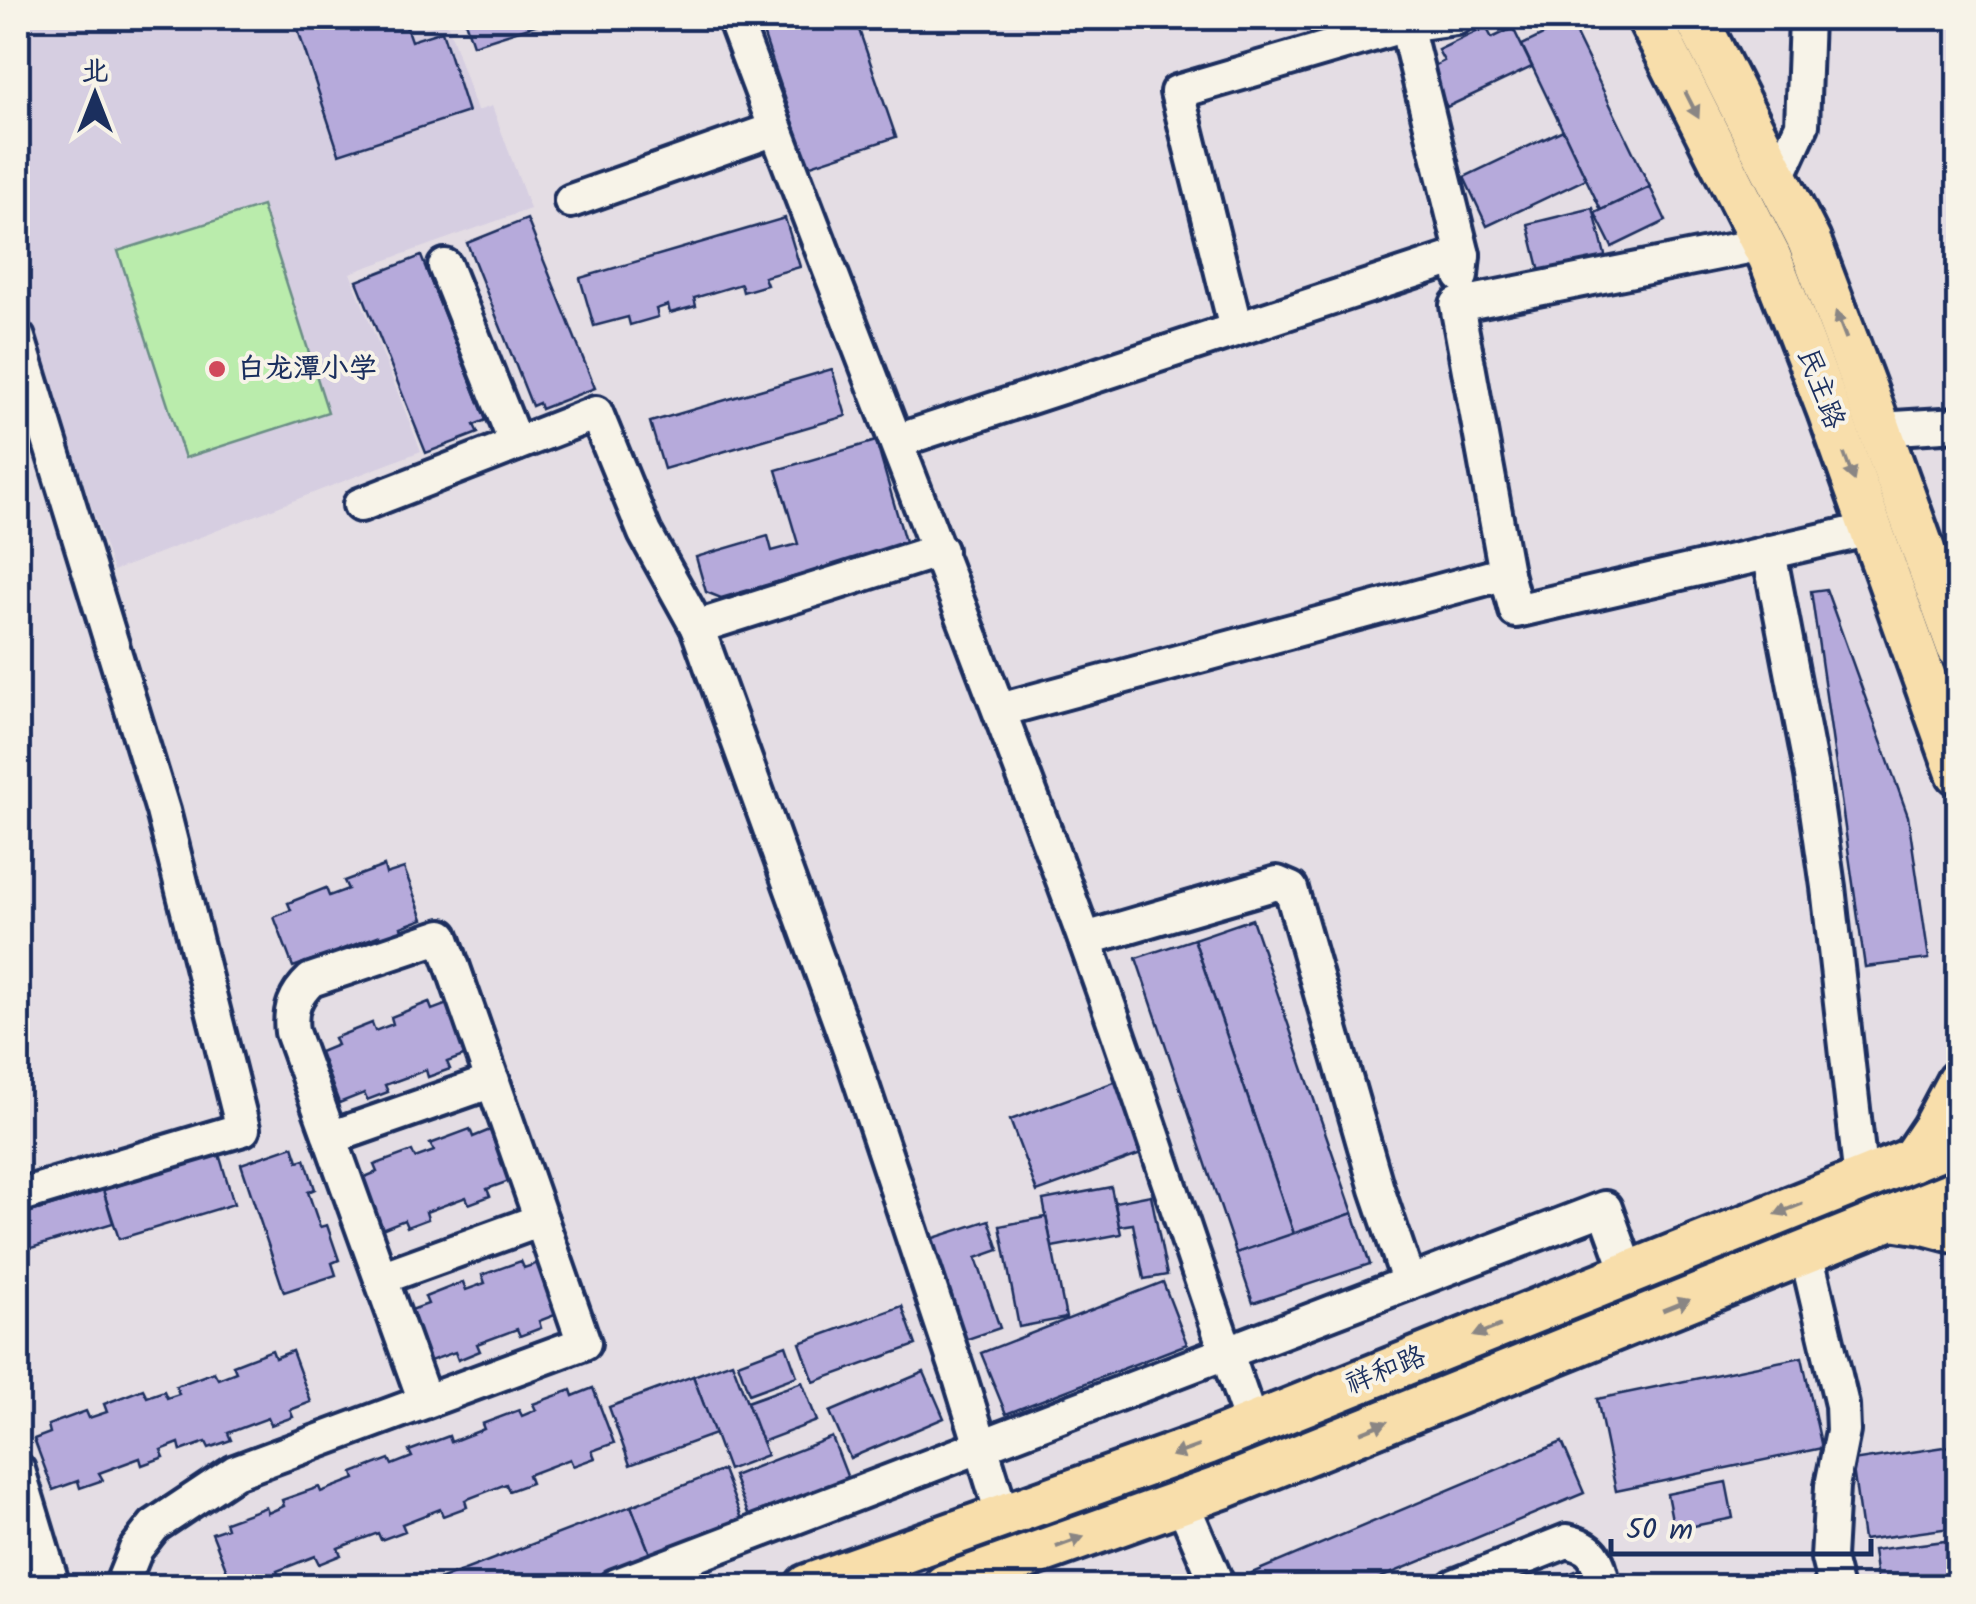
<svg xmlns="http://www.w3.org/2000/svg" width="1976" height="1604" font-family="Kalam,'LXGW WenKai TC',sans-serif">
	<style>
		.built { fill: #d6cee1 }
		.green { fill: #baecac; stroke: #6a8e85; stroke-width: 2.5 }
		.building { fill: #b6aadb; stroke: #1b2f5e; stroke-width: 2.5 }
		.lines { fill: none; stroke-linecap: round; stroke-linejoin: round }
		.minor-casing { stroke: #1b2f5e; stroke-width: 40 }
		.major-casing { stroke: #1b2f5e; stroke-width: 50 }
		.minor { stroke: #f7f3e8; stroke-width: 32 }
		.major { stroke: #f8deab; stroke-width: 42 }
		.oneway { fill: #8a8684 }
		.poi-dot { fill: #d1495b; stroke: #f7f3e8; stroke-width: 4 }
		.labels { text-anchor: middle; dominant-baseline: central; stroke-width: 8; stroke-linejoin: round; paint-order: stroke }
		.poi-label { font-size: 28px; font-weight: bold; fill: #1b2f5e; stroke: #f7f3e8; text-anchor: start }
		.street-label { font-size: 28px; fill: #1b2f5e; stroke: #f7f3e8 }
	</style>
	<rect width="100%" height="100%" fill="#e4dde4"/>
	<filter id="ink" filterUnits="userSpaceOnUse"><feTurbulence type="fractalNoise" baseFrequency=".01" numOctaves="2"/><feDisplacementMap in="SourceGraphic" scale="20" xChannelSelector="R" yChannelSelector="G"/><feConvolveMatrix kernelMatrix="1 2 1 2 8 2 1 2 1" color-interpolation-filters="sRGB"/></filter>
	<g filter="url(#ink)">
		<!-- built -->
		<path class="built" d="M18 18H407L413 33 447 22 477 111 492 106 530 209 350 273 421 451 113 571 18 287Z"/>
		<!-- green -->
		<path class="green" d="M262 206 328 412 185 458 118 251Z"/>
		<!-- building -->
		<g class="building">
			<path d="M294 18H403L411 41 442 31 468 112 339 154Z"/>
			<path d="M464 18H557L473 45Z"/>
			<path d="M758 18H855L896 137 808 166Z"/>
			<path d="M1570 22 1650 187 1601 210 1522 45Z"/>
			<path d="M1486 27 1492 38 1513 28 1532 67 1447 107 1428 69 1444 61 1438 50Z"/>
			<path d="M1563 130 1586 179 1487 226 1464 177Z"/>
			<path d="M1650 187 1666 221 1612 247 1595 213Z"/>
			<path d="M1593 208 1606 259 1541 276 1528 224Z"/>
			<path d="M785 218 800 267 764 277 767 285 743 292 741 284 694 298 696 306 670 313 668 305 656 309 658 317 630 325 628 317 594 326 580 278Z"/>
			<path d="M527 219 595 388 541 409 539 403 532 406 467 243Z"/>
			<path d="M421 256 486 420 474 425 478 433 426 453 357 281Z"/>
			<path d="M832 369 846 416 664 469 650 422Z"/>
			<path d="M876 441 906 545 721 598 706 592 696 557 768 536 772 551 798 544 776 470Z"/>
			<path d="M1826 589 1908 816 1929 959 1865 967 1811 591Z"/>
			<path d="M384 866 386 874 404 868 423 919 401 927 404 934 383 942 380 935 340 950 342 957 321 965 318 958 293 967 274 917 291 910 288 903 326 888 329 896 348 889 344 881Z"/>
			<path d="M1252 919 1353 1213 1294 1234 1194 939Z"/>
			<path d="M1194 939 1294 1234 1236 1253 1136 958Z"/>
			<path d="M429 1002 432 1010 450 1003 469 1054 447 1062 450 1069 428 1077 426 1070 385 1085 388 1092 367 1100 364 1093 339 1103 320 1052 337 1045 334 1038 372 1023 375 1031 393 1024 391 1017Z"/>
			<path d="M1117 1081 1144 1153 1037 1192 1010 1120Z"/>
			<path d="M470 1129 473 1137 490 1130 509 1181 487 1189 490 1196 469 1204 466 1197 426 1212 428 1219 407 1227 404 1220 379 1230 360 1179 377 1172 374 1165 412 1151 415 1158 434 1151 430 1144Z"/>
			<path d="M293 1146 298 1161 305 1159 315 1189 308 1192 320 1227 327 1225 339 1260 332 1263 336 1275 284 1292 241 1164Z"/>
			<path d="M219 1154 234 1204 119 1239 103 1190Z"/>
			<path d="M1111 1187 1121 1234 1052 1247 1043 1200Z"/>
			<path d="M103 1190 113 1223 18 1252V1216Z"/>
			<path d="M1151 1195 1167 1275 1144 1279 1133 1224 1119 1226 1115 1202Z"/>
			<path d="M1353 1213 1370 1264 1253 1303 1236 1253Z"/>
			<path d="M1046 1217 1066 1318 1019 1327 1000 1226Z"/>
			<path d="M989 1220 999 1250 976 1258 1000 1328 959 1342 924 1241Z"/>
			<path d="M521 1261 524 1268 541 1262 560 1313 539 1321 541 1328 520 1336 517 1329 477 1344 480 1351 458 1360 455 1352 430 1361 411 1310 428 1304 425 1297 463 1282 466 1290 485 1283 482 1275Z"/>
			<path d="M1163 1282 1187 1344 1006 1414 981 1353Z"/>
			<path d="M902 1306 916 1345 814 1382 800 1343Z"/>
			<path d="M786 1345 797 1376 749 1394 738 1363Z"/>
			<path d="M272 1350 275 1358 292 1351 311 1402 290 1410 293 1417 271 1425 268 1418 228 1433 231 1440 209 1448 206 1442 181 1451 179 1443 161 1450 164 1457 142 1465 140 1458 99 1473 103 1480 80 1488 78 1481 53 1490 34 1439 50 1433 48 1425 86 1411 89 1418 107 1412 104 1404 143 1389 147 1397 164 1391 167 1398 179 1394 176 1386 214 1372 218 1379 236 1372 233 1365Z"/>
			<path d="M1802 1357 1822 1448 1616 1491 1597 1399Z"/>
			<path d="M732 1362 767 1455 728 1470 693 1376Z"/>
			<path d="M924 1372 944 1418 850 1458 830 1412Z"/>
			<path d="M693 1376 715 1434 630 1465 609 1407Z"/>
			<path d="M802 1382 817 1421 762 1442 747 1402Z"/>
			<path d="M593 1388 614 1443 592 1451 595 1458 573 1466 570 1459 528 1475 531 1483 509 1491 506 1484 465 1500 467 1507 443 1516 440 1509 402 1524 405 1531 381 1540 378 1533 338 1548 341 1555 319 1564 315 1556 277 1571 280 1579 260 1586H255L253 1581 233 1586 212 1533 227 1528 225 1522 266 1507 268 1513 284 1506 282 1500 319 1487 321 1492 355 1479 353 1473 389 1459 392 1465 412 1457 409 1451 449 1436 451 1442 484 1429 482 1424 519 1410 522 1416 536 1410 533 1404 571 1390 573 1396Z"/>
			<path d="M832 1437 849 1481 751 1521 733 1476Z"/>
			<path d="M1562 1442 1584 1493 1361 1586H1258L1252 1573Z"/>
			<path d="M1958 1445V1527L1863 1540 1852 1461Z"/>
			<path d="M723 1470 744 1524 652 1559 631 1506Z"/>
			<path d="M1726 1482 1733 1518 1674 1530 1667 1494Z"/>
			<path d="M631 1506 652 1559 597 1586H423Z"/>
			<path d="M1953 1540 1958 1579 1901 1586H1878L1873 1550Z"/>
			<path d="M1578 1570 1585 1586H1537Z"/>
		</g>
		<g class="lines">
			<!-- minor casing -->
			<g class="minor-casing">
				<g id="minor">
					<path d="M734 18C849 326 972 631 1085 940 1144 1101 1194 1264 1252 1425"/>
					<path d="M1406 25 1463 255 1461 276"/>
					<path d="M1777 179 1802 125 1806 18"/>
					<path d="M571 201 775 129"/>
					<path d="M445 266 516 444"/>
					<path d="M1236 329 1177 92 1406 25 1456 18"/>
					<path d="M18 338 163 811 243 1129 18 1196"/>
					<path d="M1880 429 1958 424"/>
					<path d="M897 441 1463 255"/>
					<path d="M360 505 596 413 645 533 697 627 853 1058 961 1381 1003 1517"/>
					<path d="M1769 552 1812 775 1828 887 1861 1180"/>
					<path d="M1506 573 1457 305 1763 244"/>
					<path d="M697 627 940 550"/>
					<path d="M1000 710 1506 573 1516 611 1871 529"/>
					<path d="M1085 939 1277 883 1291 889 1377 1189 1409 1283"/>
					<path d="M330 1138 493 1081"/>
					<path d="M1806 1253 1842 1405 1843 1431 1832 1486 1828 1558 1835 1586"/>
					<path d="M381 1278 541 1220"/>
					<path d="M18 1470 53 1586"/>
					<path d="M1182 1502 1218 1586"/>
					<path d="M121 1586 136 1549 154 1526 235 1472 584 1343 442 936 311 980C295 995 289 1010 292 1032L425 1401"/>
					<path d="M615 1586 1605 1208 1629 1274"/>
					<path d="M1454 1586 1567 1541C1597 1548 1597 1560 1604 1586"/>
				</g>
			</g>
			<!-- major casing -->
			<g class="major-casing">
				<g id="major">
					<path d="M1649 18 1770 258 1829 411 1958 773"/>
					<path d="M1696 18 1809 241 1868 397 1958 647"/>
					<path d="M1912 1160 1933 1129 1958 1082"/>
					<path d="M1892 1218 1924 1223 1958 1232"/>
					<path d="M807 1586 1207 1443 1958 1141"/>
					<path d="M945 1586 1223 1487 1958 1191"/>
				</g>
			</g>
			<!-- minor -->
			<use href="#minor" class="minor"/>
			<!-- major -->
			<use href="#major" class="major"/>
		</g>
		<!-- one-way arrows -->
		<defs><path id="oneway-solid" d="M-6-.8H1V-3.2L6.5 0L1 3.2V.8H-6Z" transform="scale(2.5)"/></defs>
		<g class="oneway">
			<use href="#oneway-solid" transform="translate(1692 105) rotate(63)"/>
			<use href="#oneway-solid" transform="translate(1841 325) rotate(-111)"/>
			<use href="#oneway-solid" transform="translate(1849 467) rotate(70)"/>
			<use href="#oneway-solid" transform="translate(1789 1209) rotate(158)"/>
			<use href="#oneway-solid" transform="translate(1676 1305) rotate(-22)"/>
			<use href="#oneway-solid" transform="translate(1487 1331) rotate(158)"/>
			<use href="#oneway-solid" transform="translate(1374 1427) rotate(-22)"/>
			<use href="#oneway-solid" transform="translate(1185 1451) rotate(160)"/>
			<use href="#oneway-solid" transform="translate(1070 1542) rotate(-20)"/>
		</g>
	</g>
	<!-- markers -->
	<circle class="poi-dot" cx="217" cy="369" r="10"/>
	<g class="labels">
		<!-- poi labels -->
		<g class="poi-label">
			<text x="237" y="369">白龙潭小学</text>
		</g>
		<!-- street labels -->
		<g class="street-label">
			<text transform="translate(1820 389) rotate(69)">民主路</text>
			<text transform="translate(1386 1371) rotate(-22)">祥和路</text>
		</g>
	</g>
	<!-- margin -->
	<rect width="1976" height="1604" fill="none" stroke="#f7f3e8" stroke-width="60"/>
	<rect x="30" y="30" width="1916" height="1544" fill="none" stroke="#1b2f5e" stroke-width="4" filter="url(#ink)"/>
	<!-- north arrow -->
	<g transform="translate(95 95)" stroke="#f7f3e8" stroke-width="8" paint-order="stroke">
	<path d="M0-8L18 38L0 25L-18 38Z" fill="#1b2f5e"/>
	<text y="-15" font-size="28" font-weight="bold" text-anchor="middle" fill="#1b2f5e">北</text>
	</g>
	<!-- scale -->
	<path d="M1611 1539v15h260v-15" fill="none" stroke="#1b2f5e" stroke-width="5"/>
	<text x="1626" y="1539" font-size="30" fill="#1b2f5e" stroke="#f7f3e8" stroke-width="8" paint-order="stroke">50 m</text>
</svg>
